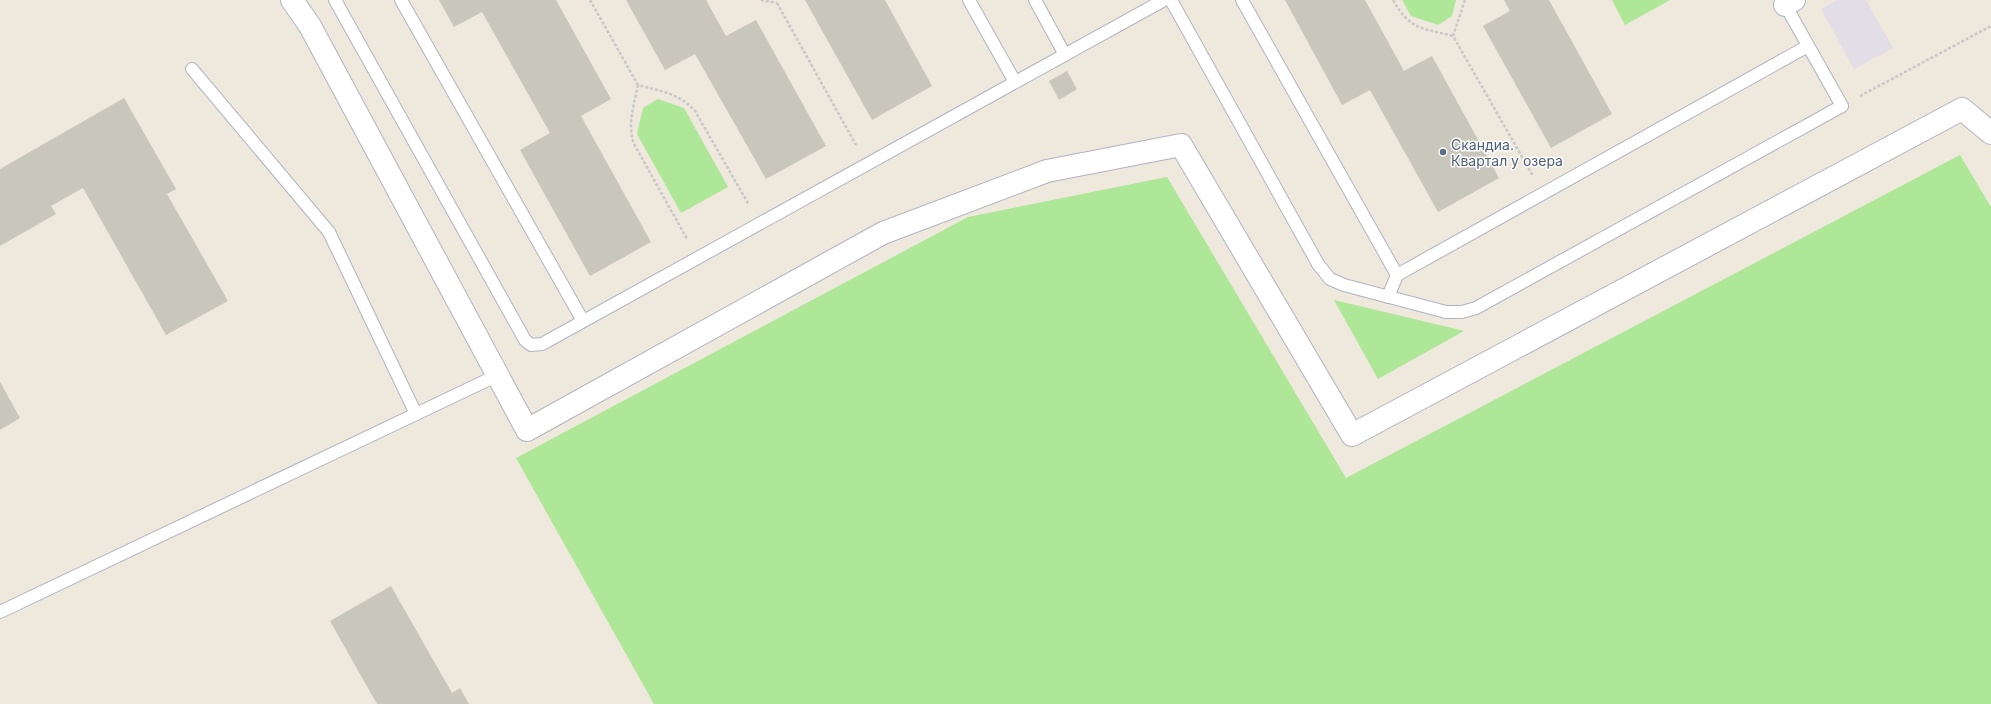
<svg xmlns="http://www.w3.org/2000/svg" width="1991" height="704" font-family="Inter,sans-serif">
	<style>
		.industrial { fill: #e1dee6 }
		.green { fill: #aee797 }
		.building { fill: #c9c6bc }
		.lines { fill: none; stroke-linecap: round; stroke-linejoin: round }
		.service-casing { stroke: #b1b3c0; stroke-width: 14 }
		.minor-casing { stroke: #b1b3c0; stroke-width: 24 }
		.path { stroke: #c8c8c8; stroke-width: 2.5; stroke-dasharray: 3 2; stroke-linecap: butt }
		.service { stroke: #fff; stroke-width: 12 }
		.minor { stroke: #fff; stroke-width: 22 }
		.service-dot { fill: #5c6f8a; stroke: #fff; stroke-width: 1.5 }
		.labels { text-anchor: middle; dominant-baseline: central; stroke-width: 3; stroke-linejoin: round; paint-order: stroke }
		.service-label { font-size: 14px; fill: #4e5e75; stroke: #fff; text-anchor: start }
	</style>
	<rect width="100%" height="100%" fill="#eee8dd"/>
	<!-- industrial -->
	<path class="industrial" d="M1837 0H1866L1893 48 1854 69 1821 9Z"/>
	<!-- green -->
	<g class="green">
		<path d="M1402 0H1456L1452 16 1438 25 1411 16Z"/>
		<path d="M1612 0H1670L1625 25Z"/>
		<path d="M658 99 684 108 728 187 681 213 637 134 643 108Z"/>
		<path d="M1960 155 1991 207V704H654L516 458 968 217 1167 177 1346 478Z"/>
		<path d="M1334 300 1452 328 1464 331 1378 379Z"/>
	</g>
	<!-- building -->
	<g class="building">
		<path d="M439 0H556L611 99 581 116 651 242 590 276 520 150 550 133 482 12 454 27Z"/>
		<path d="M626 0H706L726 36 756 20 826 146 766 179 695 54 665 70Z"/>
		<path d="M805 0H885L932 86 872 120Z"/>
		<path d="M1285 0H1365L1404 71 1432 56 1499 178 1438 212 1370 90 1342 105Z"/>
		<path d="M1504 0H1549L1612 114 1551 148 1483 26 1510 11Z"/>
		<path d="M1067 71 1077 89 1059 100 1049 81Z"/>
		<path d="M124 98 176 189 167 194 228 301 166 335 83 188 51 206 56 214 0 246V169Z"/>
		<path d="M0 382 20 418 0 430Z"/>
		<path d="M391 586 452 693 460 688 469 704H377L330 621Z"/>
	</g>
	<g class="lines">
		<!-- service casing -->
		<g class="service-casing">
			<g id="service">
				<path d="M335 0 525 340 531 345 542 344 1164 0"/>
				<path d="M401 0 583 321"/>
				<path d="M969 0 1015 82"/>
				<path d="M1035 0 1065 55"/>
				<path d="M1171 0 1318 264 1330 279 1344 285 1446 312H1462L1476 308 1842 106 1783 1"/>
				<path d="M1242 0 1397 275"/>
				<path d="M192 69 329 232 416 414"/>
				<path d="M1388 297 1397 275 1808 46"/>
				<path d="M0 612 498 375"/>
			</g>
		</g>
		<!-- minor casing -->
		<g class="minor-casing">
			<g id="minor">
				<path d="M292 0 310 26 527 430 883 233 1047 171 1181 145 1352 435 1962 109 1991 133"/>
				<path d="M1785 5 1794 0"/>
			</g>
		</g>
		<!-- path -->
		<g class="path">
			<path d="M590 0 638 85C660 91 679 93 695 111L749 205"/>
			<path d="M761 0 777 3"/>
			<path d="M1393 0C1410 30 1422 28 1453 36"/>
			<path d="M1465 0 1453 36 1533 176"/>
			<path d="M777 3 856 145"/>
			<path d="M638 85C634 105 627 125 634 144L687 239"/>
			<path d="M1860 96 1991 26"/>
		</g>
		<!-- service -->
		<use href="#service" class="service"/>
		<!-- minor -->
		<use href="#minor" class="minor"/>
	</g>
	<!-- markers -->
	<circle class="service-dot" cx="1443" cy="152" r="4"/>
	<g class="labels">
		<!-- service labels -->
		<g class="service-label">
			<text x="1451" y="144">Скандиа.<tspan x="1451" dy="16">Квартал у озера</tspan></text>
		</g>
	</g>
</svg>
